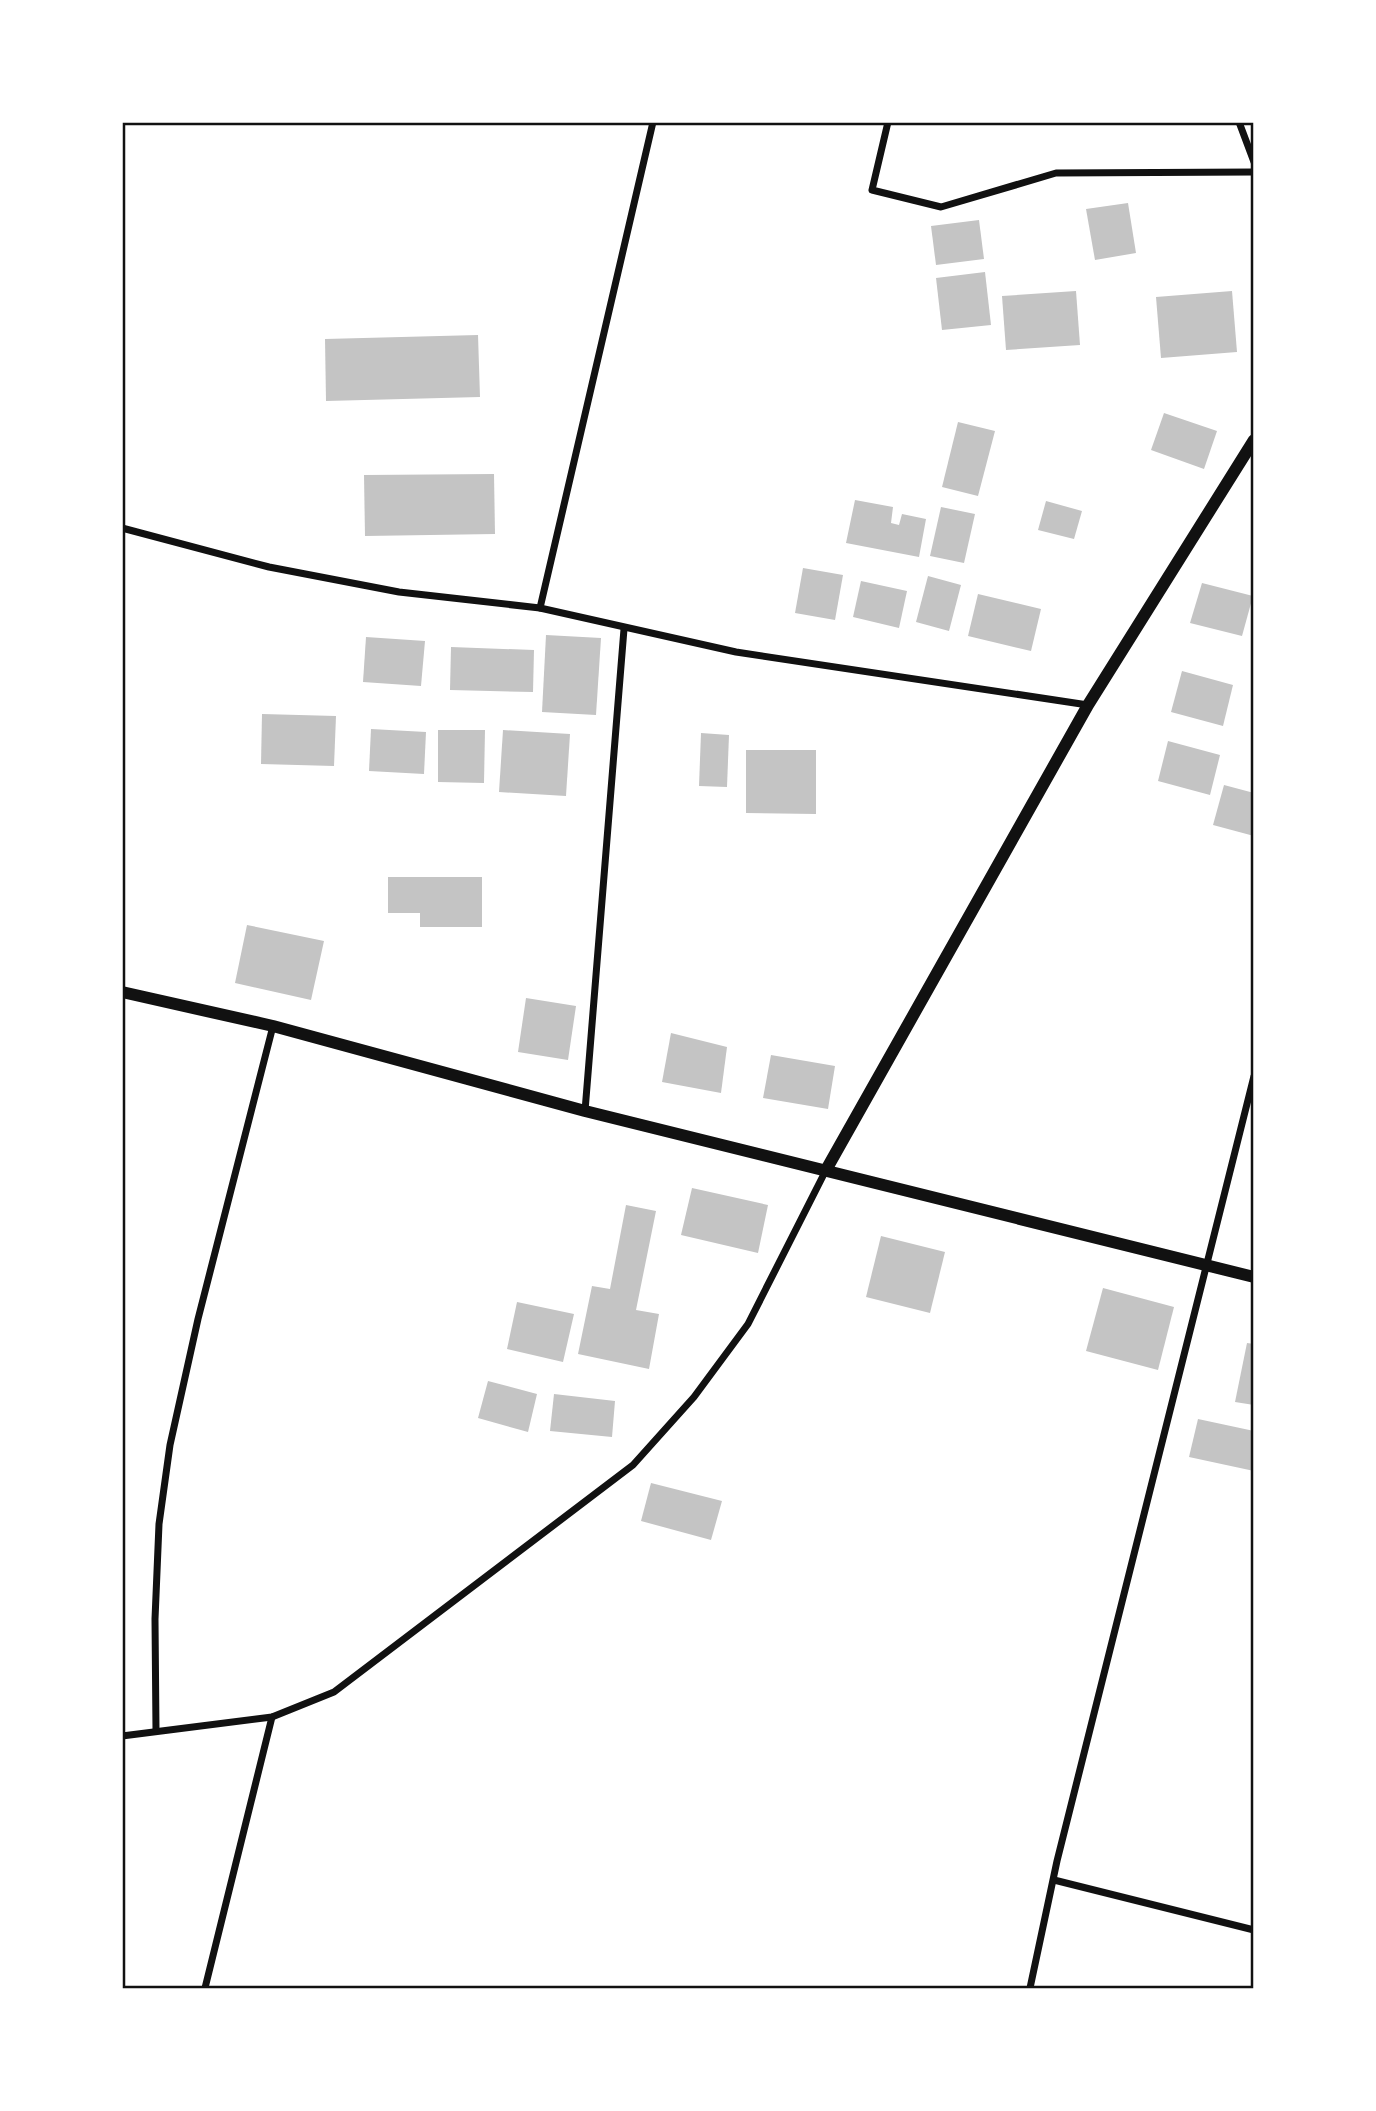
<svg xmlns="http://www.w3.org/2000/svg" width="1376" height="2111" font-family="Lato,sans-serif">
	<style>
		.building { fill: #c4c4c4 }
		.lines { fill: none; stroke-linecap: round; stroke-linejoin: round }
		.minor { stroke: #111; stroke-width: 7 }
		.tertiary { stroke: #111; stroke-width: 12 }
		.neatline { fill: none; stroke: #111; stroke-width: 2.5 }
	</style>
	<rect width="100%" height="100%" fill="#fff"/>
	<!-- building -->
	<g class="building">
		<path d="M1128 203 1136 253 1095 260 1086 209Z"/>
		<path d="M979 220 984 259 936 265 931 226Z"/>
		<path d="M985 272 991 325 942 330 936 278Z"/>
		<path d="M1076 291 1080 345 1006 350 1002 296Z"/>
		<path d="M1232 291 1237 352 1161 358 1156 297Z"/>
		<path d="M478 335 480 397 326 401 325 339Z"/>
		<path d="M1164 413 1217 431 1204 469 1151 450Z"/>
		<path d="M958 422 995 431 978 496 942 487Z"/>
		<path d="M494 474 495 534 365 536 364 475Z"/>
		<path d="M855 500 893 507 891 523 899 525 902 514 926 519 919 557 846 543Z"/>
		<path d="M1046 501 1082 511 1074 539 1038 530Z"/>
		<path d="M941 507 975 514 964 563 930 556Z"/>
		<path d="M803 568 843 575 835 620 795 613Z"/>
		<path d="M928 576 961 585 949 631 916 622Z"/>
		<path d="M861 581 907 591 899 628 853 617Z"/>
		<path d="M1202 583 1253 596 1242 636 1190 623Z"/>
		<path d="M978 594 1041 609 1031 651 968 636Z"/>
		<path d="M546 635 601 638 596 715 542 712Z"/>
		<path d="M366 637 425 641 421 686 363 682Z"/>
		<path d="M451 647 534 650 533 692 450 690Z"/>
		<path d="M1182 671 1233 685 1223 726 1171 712Z"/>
		<path d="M262 714 336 716 334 766 261 764Z"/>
		<path d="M371 729 426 732 424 774 369 771Z"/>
		<path d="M438 730H485L484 783 438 782Z"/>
		<path d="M503 730 570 734 566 796 499 792Z"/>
		<path d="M701 733 729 735 727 787 699 786Z"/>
		<path d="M1168 741 1220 755 1210 795 1158 781Z"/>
		<path d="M746 750H816V814L746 813Z"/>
		<path d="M1224 785 1254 793V836L1213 825Z"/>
		<path d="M388 877H482V927H420V913H388Z"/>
		<path d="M247 925 324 941 311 1000 235 983Z"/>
		<path d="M526 998 576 1006 568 1060 518 1052Z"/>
		<path d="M671 1033 727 1047 721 1093 662 1082Z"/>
		<path d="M771 1055 835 1066 828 1109 763 1098Z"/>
		<path d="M692 1188 768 1205 758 1253 681 1235Z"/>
		<path d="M626 1205 656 1211 636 1310 659 1314 649 1369 578 1354 592 1286 610 1289Z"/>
		<path d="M881 1236 945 1252 930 1313 866 1297Z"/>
		<path d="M1103 1288 1174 1307 1158 1370 1086 1351Z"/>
		<path d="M517 1302 574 1314 563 1362 507 1349Z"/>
		<path d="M1247 1343 1254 1344V1405L1235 1402Z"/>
		<path d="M488 1381 537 1394 528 1432 478 1418Z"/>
		<path d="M554 1394 615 1401 612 1437 550 1431Z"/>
		<path d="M1198 1419 1254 1431V1471L1189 1457Z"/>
		<path d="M651 1483 722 1501 711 1540 641 1521Z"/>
	</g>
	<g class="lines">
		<!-- minor -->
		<g class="minor">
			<path d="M888 122 872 190 941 207 1056 173 1254 172"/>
			<path d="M1239 122 1254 162"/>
			<path d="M122 528 269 567 399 592 540 608 736 652 1088 705"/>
			<path d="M540 608 653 122"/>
			<path d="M585 1111 624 629"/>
			<path d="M156 1731 155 1619 159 1524 170 1445 198 1319 273 1026"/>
			<path d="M122 1736 272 1717 334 1692 633 1465 694 1397 748 1324 826 1170"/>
			<path d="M1054 1880 1254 1930"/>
			<path d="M205 1988 272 1717"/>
			<path d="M1030 1988 1057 1861 1254 1076"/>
		</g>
		<!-- tertiary -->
		<g class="tertiary">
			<path d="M122 992 273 1026 585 1111 1254 1277"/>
			<path d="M826 1170 1088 705 1254 440"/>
		</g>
	</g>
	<!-- border -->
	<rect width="1376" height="2111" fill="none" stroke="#ffffff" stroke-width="248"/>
	<rect x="124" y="124" width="1128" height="1863" class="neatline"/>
</svg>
